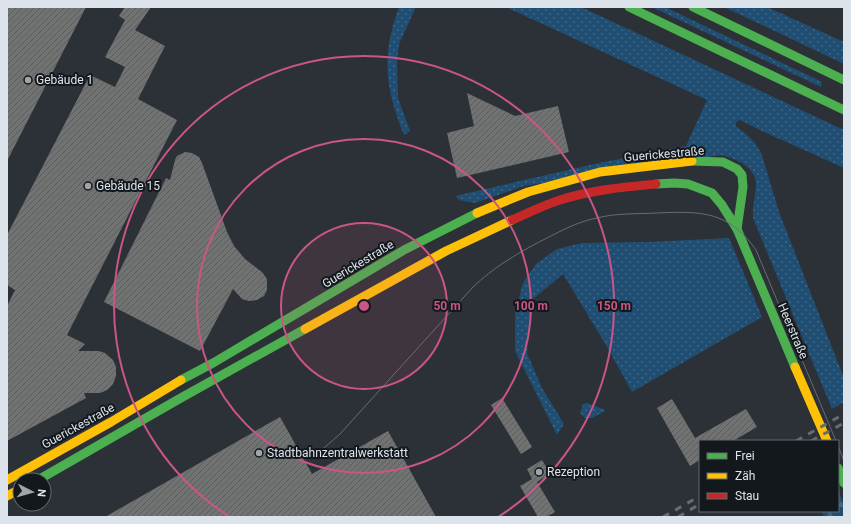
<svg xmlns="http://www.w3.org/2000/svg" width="851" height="524" font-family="Roboto,sans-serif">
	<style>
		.grass { fill: url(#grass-dots) }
		.forest { fill: url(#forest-firs) }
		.building { fill: url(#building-hatch) }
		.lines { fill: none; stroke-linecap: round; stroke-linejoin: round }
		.fast { stroke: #4caf50; stroke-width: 9 }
		.slow { stroke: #ffc107; stroke-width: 9 }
		.jam { stroke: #c62828; stroke-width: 9 }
		.tram { stroke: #676c70; stroke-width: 1 }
		.rail { stroke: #676c70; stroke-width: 3; stroke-dasharray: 7 7; stroke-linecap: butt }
		.ring { fill: none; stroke: #ca5586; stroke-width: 2 }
		.poi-dot { fill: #9ea5ab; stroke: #13181d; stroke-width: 1.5 }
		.labels { text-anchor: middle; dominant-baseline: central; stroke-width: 4; stroke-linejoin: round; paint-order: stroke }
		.poi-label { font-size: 12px; fill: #dce3ea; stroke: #13181d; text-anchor: start }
		.street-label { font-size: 12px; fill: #dce3ea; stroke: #13181d }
		.centre { fill: #ca5586; stroke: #13181d; stroke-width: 2 }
		.ring-label { font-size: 12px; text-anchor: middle; font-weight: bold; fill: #ca5586; stroke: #13181d; stroke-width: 4; stroke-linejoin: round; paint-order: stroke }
	</style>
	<defs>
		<pattern id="grass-dots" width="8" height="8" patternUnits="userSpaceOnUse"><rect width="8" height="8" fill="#204e73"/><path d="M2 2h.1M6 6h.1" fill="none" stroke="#406787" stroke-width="1.8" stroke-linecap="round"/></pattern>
		<pattern id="forest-firs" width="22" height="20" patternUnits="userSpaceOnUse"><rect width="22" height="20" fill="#204e73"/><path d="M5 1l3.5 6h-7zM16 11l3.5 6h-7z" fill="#406787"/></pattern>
		<pattern id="building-hatch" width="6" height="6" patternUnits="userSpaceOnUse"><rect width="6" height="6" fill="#707372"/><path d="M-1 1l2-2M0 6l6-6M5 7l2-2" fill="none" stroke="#5b5e5e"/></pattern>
	</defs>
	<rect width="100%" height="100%" fill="#2b3136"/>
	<!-- grass -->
	<g class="grass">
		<path d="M399 7H416L399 44 397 63 398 98 410 131 404 135C385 87 381 56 399 7Z"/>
		<path d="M506 7H581L844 130V168L762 131 740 120 736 122V126C747 135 756 141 762 155L779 212 844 378V402L832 409 753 218C752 206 756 195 756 183 755 166 734 158 721 155L524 186 475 203 459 200 455 196 599 163 686 146 707 100Z"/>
		<path d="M652 7H665L822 82 821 87Z"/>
		<path d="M724 7H767L844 42V64Z"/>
		<path d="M729 238 762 317 632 392 606 345 563 274 533 299 527 353 542 388 564 424 557 435 515 351V313L523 283 536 264 557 249 582 243 649 242Z"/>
		<path d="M587 403 605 410V411L592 418H585L580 413 583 404Z"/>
	</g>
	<!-- forest -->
	<path class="forest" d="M838 490 844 504V517H824L821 511H838Z"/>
	<!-- building -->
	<g class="building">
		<path d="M7 7H86L7 161Z"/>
		<path d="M125 7H151L135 30 165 46 138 99 177 120 67 335 85 344 78 351H99L105 353 113 360 116 367V376L113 384 107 390 100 393H84L86 398 7 441V306L15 290 7 285V235L90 75 115 87 125 67 105 57 125 20 119 16Z"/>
		<path d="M467 93 515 116 558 106 569 152 457 178 447 133 474 126Z"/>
		<path d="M185 152 192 153 199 157 202 163 227 232 234 246 245 259 262 272 267 279V290L264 296 257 300 249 301 242 299 233 289 200 351 104 302 166 178 170 180 175 160 177 156Z"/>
		<path d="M502 398 532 447 521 454 491 405Z"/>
		<path d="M672 399 695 438 746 409 757 427 733 441H700V460L690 466 657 408Z"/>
		<path d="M280 417 312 474 388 431 436 517H105Z"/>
		<path d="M542 460 550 474 537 482 555 512 546 517H538L520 486 532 479 527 469Z"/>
	</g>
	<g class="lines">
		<!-- fast -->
		<g class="fast">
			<path d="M629 7 844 110"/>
			<path d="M693 7 844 80"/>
			<path d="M692 161 723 162 737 169 742 175 743 187 737 229"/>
			<path d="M656 184 674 183 688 184 712 193 722 205 737 229 795 367"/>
			<path d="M181 380 213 363 404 250 477 213"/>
			<path d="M838 468 844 483"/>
			<path d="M38 480 179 399 305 329"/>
		</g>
		<!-- slow -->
		<g class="slow">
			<path d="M477 213 528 192 600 172 692 161"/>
			<path d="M305 329 446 251 512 220"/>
			<path d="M795 367 827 441"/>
			<path d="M7 480 111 422 181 380"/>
			<path d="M7 496 20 489"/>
		</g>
		<!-- jam -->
		<path class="jam" d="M512 220C528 213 544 205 560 200 591 190 624 187 656 184"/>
		<!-- tram -->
		<g class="tram">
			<path d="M838 446 844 461"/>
			<path d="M306 459 324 448 340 434 473 287C493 268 516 254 541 241 559 232 576 222 597 218 616 213 637 214 657 213 701 211 729 211 756 250L836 441"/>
		</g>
		<!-- rail -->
		<g class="rail">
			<path d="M796 441 844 414"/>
			<path d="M811 441 844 423"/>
			<path d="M663 517 700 496"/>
			<path d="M678 517 700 504"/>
		</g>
	</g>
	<!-- distance rings -->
	<circle cx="364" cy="306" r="83" fill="#ca5586" fill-opacity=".12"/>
	<g class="ring">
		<circle cx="364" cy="306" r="83"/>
		<circle cx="364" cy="306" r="167"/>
		<path d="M230 517A250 250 0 1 1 498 517"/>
	</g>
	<!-- markers -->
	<g class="poi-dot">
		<circle cx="28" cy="80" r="4"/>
		<circle cx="88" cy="186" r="4"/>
		<circle cx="259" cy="453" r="4"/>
		<circle cx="539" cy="472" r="4"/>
	</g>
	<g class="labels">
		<!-- poi labels -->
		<g class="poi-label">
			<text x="36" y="80">Gebäude 1</text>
			<text x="96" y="186">Gebäude 15</text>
			<text x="267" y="453">Stadtbahnzentralwerkstatt</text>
			<text x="547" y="472">Rezeption</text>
		</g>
		<!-- street labels -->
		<g class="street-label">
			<text transform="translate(664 154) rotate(-5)">Guerickestraße</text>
			<text transform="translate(358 264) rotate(-31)">Guerickestraße</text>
			<text transform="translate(793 331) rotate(67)">Heerstraße</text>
			<text transform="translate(78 426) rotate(-29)">Guerickestraße</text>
		</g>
	</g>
	<circle cx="364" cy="306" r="6" class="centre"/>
	<g class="ring-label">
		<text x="447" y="310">50 m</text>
		<text x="531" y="310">100 m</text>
		<text x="614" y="310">150 m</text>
	</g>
	<!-- border -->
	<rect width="851" height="524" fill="none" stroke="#dce3ea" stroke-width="16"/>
	<!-- legend -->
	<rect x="699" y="440" width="140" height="72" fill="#13181d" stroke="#63696f"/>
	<rect x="707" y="453" width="20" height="6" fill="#4caf50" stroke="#63696f"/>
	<text x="735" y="460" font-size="12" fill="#dce3ea">Frei</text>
	<rect x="707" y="473" width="20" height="6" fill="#ffc107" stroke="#63696f"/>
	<text x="735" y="480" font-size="12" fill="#dce3ea">Zäh</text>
	<rect x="707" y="493" width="20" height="6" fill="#c62828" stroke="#63696f"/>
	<text x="735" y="500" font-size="12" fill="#dce3ea">Stau</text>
	<!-- north arrow -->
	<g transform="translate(32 492) rotate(96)"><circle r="19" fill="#13181d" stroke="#63696f"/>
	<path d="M0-3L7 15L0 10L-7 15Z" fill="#9ea5ab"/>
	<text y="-6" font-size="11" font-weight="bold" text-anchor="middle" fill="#dce3ea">N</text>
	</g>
</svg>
